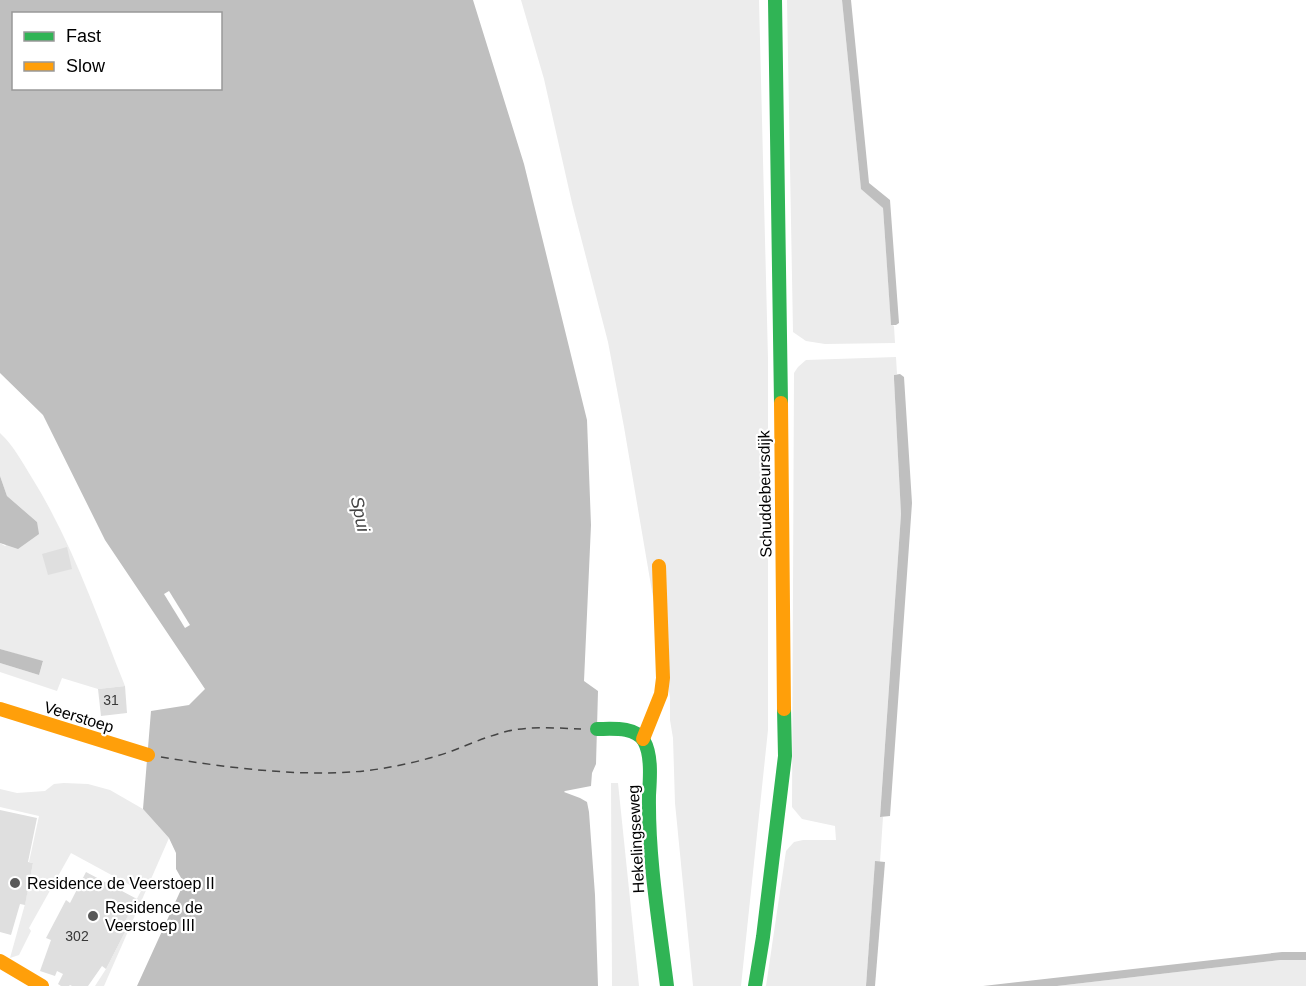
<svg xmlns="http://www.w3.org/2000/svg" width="1306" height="986" font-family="Arial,sans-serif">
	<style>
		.green { fill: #ececec }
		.water { fill: #bfbfbf; fill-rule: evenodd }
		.pier { fill: #fff }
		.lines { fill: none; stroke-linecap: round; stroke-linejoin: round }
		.ferry { stroke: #444; stroke-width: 1.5; stroke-dasharray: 8 6; stroke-linecap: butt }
		.building { fill: #dfdfdf }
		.fast { stroke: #30b455; stroke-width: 14 }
		.slow { stroke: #ff9f0a; stroke-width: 14 }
		.poi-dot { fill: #595959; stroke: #fff; stroke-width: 2 }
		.labels { text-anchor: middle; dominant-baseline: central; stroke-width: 4.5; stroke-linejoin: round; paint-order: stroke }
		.number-label { font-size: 14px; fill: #383838 }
		.street-label { font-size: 16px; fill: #000; stroke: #fff }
		.poi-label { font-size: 16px; fill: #000; stroke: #fff; text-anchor: start }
		.water-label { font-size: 18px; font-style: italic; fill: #444; stroke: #fff }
	</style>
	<rect width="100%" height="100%" fill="#fff"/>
	<!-- green -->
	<g class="green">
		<path d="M521 0H759L768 359V730L741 986H693L675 803 673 738 670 720V697L624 427 608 342 572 203 544 79Z"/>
		<path d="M787 0H842L861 188 883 208 891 324 894 326 895 343 825 344 806 341 793 332Z"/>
		<path d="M896 357 897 374 894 375V379L901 514 880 816 883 817 880 862H875L866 986H766L786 851 794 842 803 840H836L835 826 802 819 792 807 794 373 798 367 806 360Z"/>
		<path d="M0 433C14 446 22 462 32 478 72 542 97 616 125 686L98 689 62 678 57 691 0 672V663L39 675 43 662 0 649V543L5 546 37 522 7 496 0 476Z"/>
		<path d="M64 783 88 784 110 790 143 809 169 838 104 986H95L106 969 125 932 121 929 141 891 71 853 29 928 31 931 19 955 10 958 25 904 33 863 29 862 39 816 0 807V789L17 793 45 791 54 784Z"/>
		<path d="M611 783H618L639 986H612Z"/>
		<path d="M1280 960H1306V986H1057Z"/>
	</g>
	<!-- water -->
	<g class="water">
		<path d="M0 0H473L524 164 587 420 591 525 584 681 598 691 596 764 592 773 591 786 565 791 564 792 580 798 587 802 589 812 595 895 598 986H137L184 883 176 869V853L169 838 143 809 151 711 189 705 205 689 105 540 43 415 0 373ZM14 14H220V88H14Z"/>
		<path d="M842 0H851L869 183 890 200 899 323 896 325H891L883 208 861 189Z"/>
		<path d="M900 374 904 377 912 503 890 816 880 817 901 514 894 379V375Z"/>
		<path d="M0 476 7 496 37 522 39 534 18 549 0 543Z"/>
		<path d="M0 649 43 661 39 675 0 663Z"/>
		<path d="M875 861 885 862 875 986H866Z"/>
		<path d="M1282 952H1306V960H1280L1057 986H983Z"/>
	</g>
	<!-- pier -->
	<path class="pier" d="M169 591 190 625 185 628 164 594Z"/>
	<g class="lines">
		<!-- ferry -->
		<path class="ferry" d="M161 757C230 768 316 780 385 768 407 764 430 759 452 751 470 744 488 736 508 731 531 726 557 728 581 729"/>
	</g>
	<!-- building -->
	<g class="building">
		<path d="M67 547 72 569 48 575 42 554Z"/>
		<path d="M125 686 127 713 101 716 98 689Z"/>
		<path d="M0 810 37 818 28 862 33 863 25 905 20 904 11 935 0 932Z"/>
		<path d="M86 872 137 899 121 929 125 932 106 969 102 966 88 986H72L70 985 69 986H61L58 984 63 974 57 971 55 976 40 971 51 940 46 938 66 900 70 903Z"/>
	</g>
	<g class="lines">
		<!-- fast -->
		<g class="fast">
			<path d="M775 0 781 403"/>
			<path d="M597 729C611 729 635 726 644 741 652 755 650 779 649 795 648 859 659 922 667 986"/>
			<path d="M755 986 763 937 785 756 784 709"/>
		</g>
		<!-- slow -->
		<g class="slow">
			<path d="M781 403 784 709"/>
			<path d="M0 709 148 755"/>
			<path d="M643 739 661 694 663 678 659 566"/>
			<path d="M0 961 42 986"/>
		</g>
	</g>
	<!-- markers -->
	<g class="poi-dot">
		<circle cx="15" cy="883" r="6"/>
		<circle cx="93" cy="916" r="6"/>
	</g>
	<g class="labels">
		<!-- number labels -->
		<g class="number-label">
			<text x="111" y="700">31</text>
			<text x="77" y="936">302</text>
		</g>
		<!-- street labels -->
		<g class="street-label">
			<text transform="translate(765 494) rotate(-91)">Schuddebeursdijk</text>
			<text transform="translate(79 717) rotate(17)">Veerstoep</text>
			<text transform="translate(636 839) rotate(-93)">Hekelingseweg</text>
		</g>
		<!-- poi labels -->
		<g class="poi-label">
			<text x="27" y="883">Residence de Veerstoep II</text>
			<text x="105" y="907">Residence de<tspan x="105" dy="18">Veerstoep III</tspan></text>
		</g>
		<!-- water labels -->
		<g class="water-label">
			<text transform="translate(360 514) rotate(78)">Spui</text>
		</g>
	</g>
	<!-- legend -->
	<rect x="12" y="12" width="210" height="78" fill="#ffffff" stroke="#999999" stroke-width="1.5"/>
	<rect x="24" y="32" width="30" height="9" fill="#30b455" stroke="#999999" stroke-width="1.5"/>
	<text x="66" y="42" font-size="18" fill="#000000">Fast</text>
	<rect x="24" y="62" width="30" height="9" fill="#ff9f0a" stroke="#999999" stroke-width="1.5"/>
	<text x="66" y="72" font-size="18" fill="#000000">Slow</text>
</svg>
